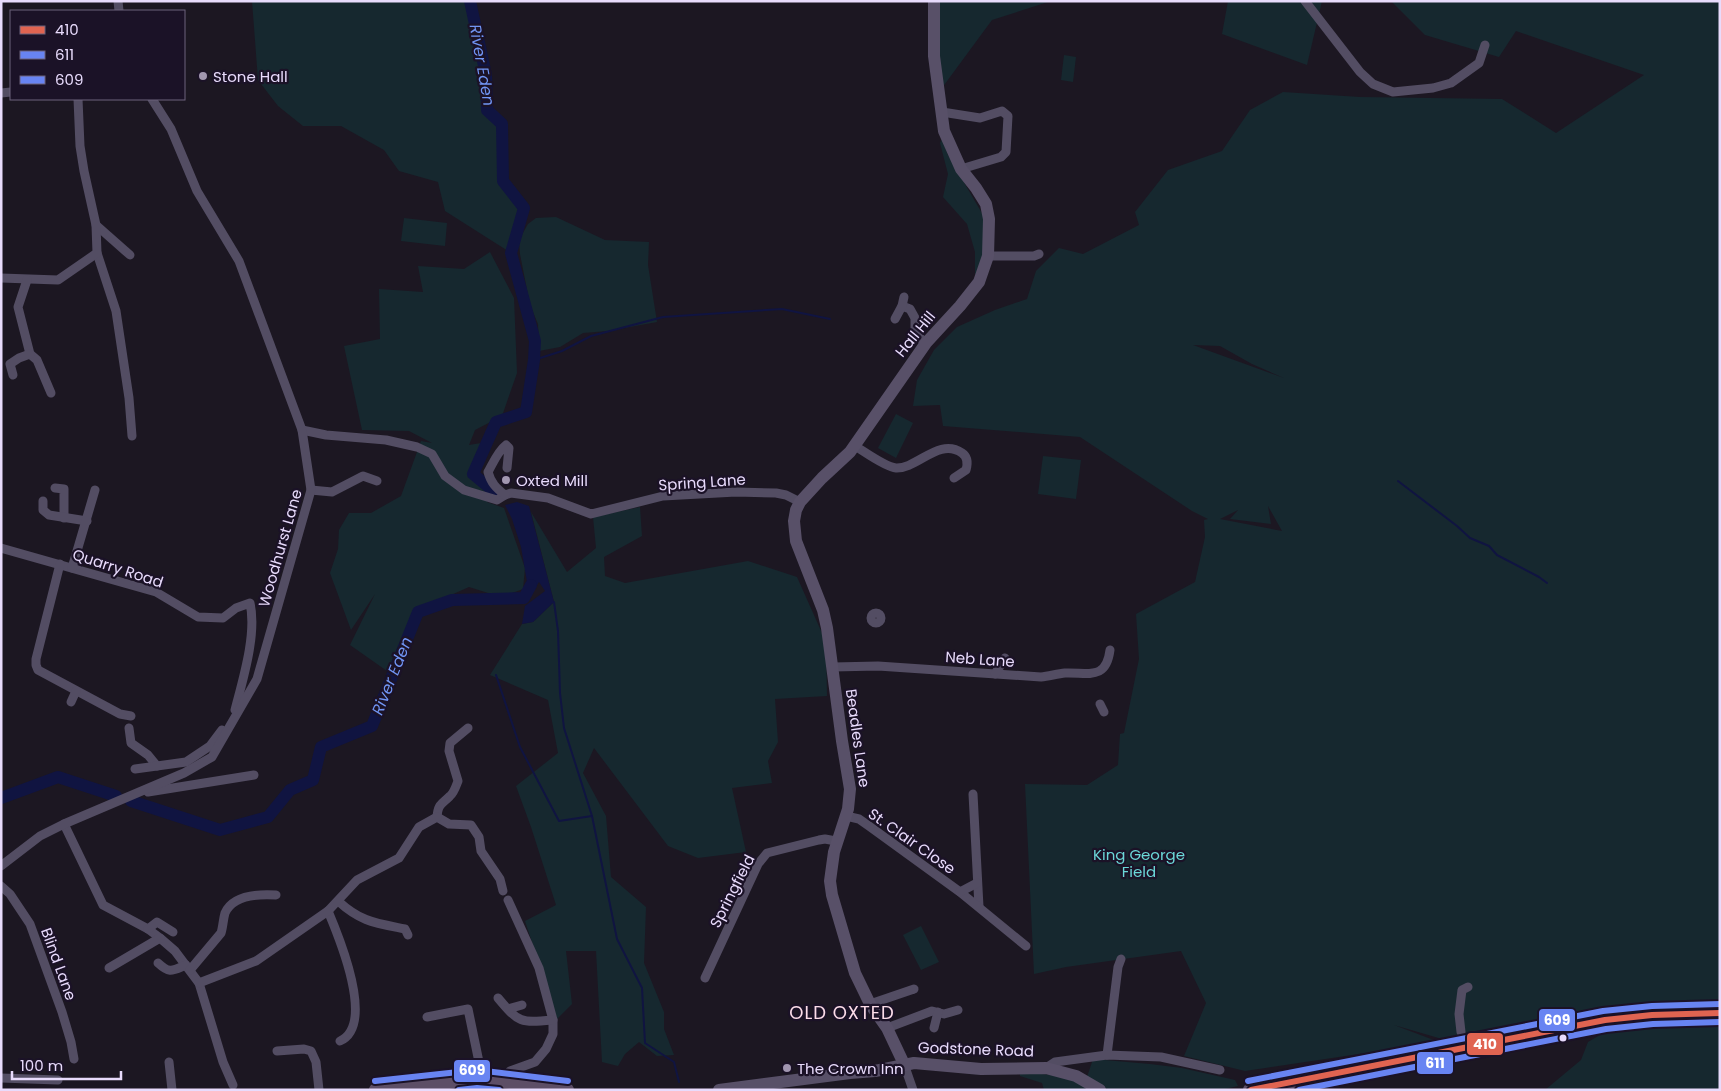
<svg xmlns="http://www.w3.org/2000/svg" width="1721" height="1091" font-family="Poppins,sans-serif">
	<style>
		.green { fill: #16282f; fill-rule: evenodd }
		.water { fill: #101441 }
		.lines { fill: none; stroke-linecap: round; stroke-linejoin: round }
		.stream { stroke: #101441; stroke-width: 2 }
		.river { stroke: #101441; stroke-width: 12 }
		.street { stroke: #534d63; stroke-width: 9 }
		.secondary { stroke: #585068; stroke-width: 12 }
		.primary { stroke: #5d4e66; stroke-width: 14 }
		.bus-1-casing { stroke: #1b1227; stroke-width: 10 }
		.bus-2-casing { stroke: #1b1227; stroke-width: 10 }
		.bus-3-casing { stroke: #1b1227; stroke-width: 10 }
		.bus-1 { stroke: #e06451; stroke-width: 6 }
		.bus-2 { stroke: #6884f2; stroke-width: 6 }
		.bus-3 { stroke: #6884f2; stroke-width: 6 }
		.poi-dot { fill: #a196b0; stroke: #1b1227; stroke-width: 2 }
		.bus-dot { fill: #e8dbfc; stroke: #1b1227; stroke-width: 2 }
		.labels { text-anchor: middle; dominant-baseline: central; stroke-width: 4.5; stroke-linejoin: round; paint-order: stroke }
		.poi-label { font-size: 15px; fill: #e8dbfc; stroke: #1b1227; text-anchor: start }
		.street-label { font-size: 15px; fill: #e8dbfc; stroke: #1b1227 }
		.park-label { font-size: 15px; fill: #6bd7d8; stroke: #1b1227 }
		.water-label { font-size: 16px; font-style: italic; fill: #7195f4; stroke: #1b1227 }
		.quarter-label { font-size: 18px; letter-spacing: 1px; fill: #fcdde9; stroke: #1b1227 }
		.line-badge { stroke: #1b1227; stroke-width: 2 }
		.badge-label { font-size: 14px; text-anchor: middle; font-weight: bold; fill: #fff }
	</style>
	<rect width="100%" height="100%" fill="#1c1722"/>
	<!-- green -->
	<g class="green">
		<path d="M252 1H470L486 75 487 109 502 124 503 181 524 208 511 253 445 211 438 182 399 171 384 150 341 126H303L278 106 258 80Z"/>
		<path d="M934 1H1051L992 20 939 92Z"/>
		<path d="M1228 1H1322L1307 65 1222 34Z"/>
		<path d="M1391 1H1720V1006L1612 1009 1442 1039 1394 1025 1439 1042 1245 1071 1184 1056 1206 1003 1181 951 1066 967 1034 974 1025 784 1087 785 1118 765 1120 734 1124 733 1139 659 1136 614 1195 582 1205 537 1204 520 1208 519 1192 511 1080 437 943 426 940 405 913 406 917 380 934 350 957 327 995 310 1027 299 1036 271 1059 248 1083 254 1139 225 1135 212 1168 170 1222 151 1250 110 1283 92 1360 97 1502 99 1556 133 1644 75 1516 31 1499 57 1425 35ZM1193 345 1220 346 1252 364 1284 378ZM1268 506 1282 531 1220 519 1238 510 1230 519 1271 524Z"/>
		<path d="M1064 55 1076 57 1073 82 1061 80Z"/>
		<path d="M942 139 948 155 983 215 986 247 979 276 975 274V252L967 224 943 197 948 174 940 143Z"/>
		<path d="M556 217 605 240 649 242 648 265 657 322 608 331 583 333 560 347 539 351 538 324 530 305 520 254 519 240 528 224 536 218Z"/>
		<path d="M404 218 447 223 445 246 401 241Z"/>
		<path d="M490 252 514 298 517 373 502 416 475 430 469 445 481 443 471 468 494 492 487 502 504 508 525 568 523 589 501 597 469 587 426 606 387 671 350 645 375 594 351 630 330 573 338 549 339 530 349 513H371L401 496 421 441 432 443 409 431 362 430 344 346 380 339 379 289 423 292 418 266 464 269Z"/>
		<path d="M896 414 913 423 896 458 878 448Z"/>
		<path d="M1043 456 1081 460 1076 499 1038 494Z"/>
		<path d="M640 507 642 536 604 557 605 576 625 583 748 561 797 577 826 642 827 696 775 699 778 742 768 761 772 783 732 788 746 852 698 858 668 846 594 748 583 773 606 816 611 877 646 907 644 963 664 1012V1029L674 1055 657 1056 639 1042 625 1054 618 1066 602 1062 596 951H566L572 1004 557 1019 525 921 556 905 531 827 516 786 558 753 548 700 490 675 522 624 533 622 554 602 531 512 567 572 596 548 593 517Z"/>
		<path d="M921 926 939 962 921 970 903 935Z"/>
		<path d="M1691 1022H1720V1090H1545L1581 1060 1588 1042 1607 1031 1652 1028Z"/>
		<path d="M1093 1059 1150 1064 1182 1068 1235 1080 1238 1086 1221 1090H1109L1087 1077Z"/>
		<path d="M1020 1072 1064 1076 1091 1090H1044L1042 1083 1020 1076Z"/>
	</g>
	<!-- water -->
	<path class="water" d="M517 502 529 506 554 602 533 622 522 624 525 606 545 591 539 582 531 595 524 598 528 588 521 547 512 519 505 505Z"/>
	<g class="lines">
		<!-- stream -->
		<g class="stream">
			<path d="M534 360 562 351 591 336 663 317 782 309 830 319"/>
			<path d="M1398 481 1457 526 1470 538 1489 546 1497 555 1539 577 1547 583"/>
			<path d="M554 602 558 631 560 693 564 728 592 816 617 939 642 988 645 1043 674 1062 679 1082"/>
			<path d="M496 675 520 747 559 821 592 816"/>
		</g>
		<!-- river -->
		<g class="river">
			<path d="M470 1 486 75 487 110 502 124 503 181 524 208 511 253 535 341 534 360 526 412 496 422 473 474 497 494"/>
			<path d="M1 798 58 777 116 796"/>
			<path d="M131 801 220 830 268 817 290 790 313 780 321 747 372 726 418 612 452 600 524 598 531 585"/>
		</g>
		<!-- street -->
		<g class="street">
			<path d="M118 1 119 11"/>
			<path d="M1305 1 1360 72 1373 84 1393 92 1433 88 1451 83 1479 63 1485 45"/>
			<path d="M1 93 11 92"/>
			<path d="M942 112 980 118 1002 111 1008 116 1006 152 1001 157 961 169"/>
			<path d="M96 225 130 255"/>
			<path d="M97 253 116 311 129 398 132 436"/>
			<path d="M988 256H1034L1039 254"/>
			<path d="M1 278 58 280 97 253 96 225 84 171 80 146 78 99"/>
			<path d="M27 280 18 307 30 354 37 360 51 393"/>
			<path d="M902 306 910 309 915 318V334L926 343"/>
			<path d="M895 319 902 306 904 297"/>
			<path d="M13 375 10 364 19 358 30 354"/>
			<path d="M302 430 326 435 386 440 417 447 432 454 445 476 464 490 497 500 505 495 511 493 548 498 591 514 663 496 736 492 776 493 786 495 800 502"/>
			<path d="M855 446C865 452 885 467 896 468 917 469 939 437 962 453 968 457 968 463 966 470L954 478"/>
			<path d="M55 488 64 489V518"/>
			<path d="M311 490 332 492 363 476 377 481"/>
			<path d="M505 495C496 488 491 483 488 472 493 463 498 451 506 445L509 448 507 468"/>
			<path d="M43 501V510L49 515 87 521"/>
			<path d="M1 548 156 592 198 617 223 618 236 608 250 603C257 634 243 679 235 710"/>
			<path d="M60 564 36 659V665L38 670 120 714 131 716"/>
			<path d="M72 568 95 490"/>
			<circle cx="876" cy="618" r="5"/>
			<path d="M833 667 878 666 1041 677C1049 676 1057 674 1065 673 1088 672 1106 681 1110 650"/>
			<path d="M995 674 1005 658"/>
			<path d="M71 702 76 691"/>
			<path d="M1100 704 1104 712"/>
			<path d="M129 728 131 743 148 755 157 766"/>
			<path d="M135 769 186 762 210 746 222 730"/>
			<path d="M148 792 254 775"/>
			<path d="M973 794 979 907"/>
			<path d="M846 816 859 819 869 826 960 892 1026 946"/>
			<path d="M437 817 449 824 471 825 479 837 481 851 500 879 503 891"/>
			<path d="M437 817C438 804 441 805 450 796 454 793 456 786 458 781L449 751 450 743 468 728"/>
			<path d="M64 824 103 905 148 929 160 938 175 951 199 983 223 1062 233 1085"/>
			<path d="M1 866 40 836 64 824 184 773 212 757 257 679 311 490 302 430 239 261 197 191 171 129 152 99"/>
			<path d="M1 886 10 894 30 924 62 1012 71 1042 74 1059"/>
			<path d="M960 892 977 883"/>
			<path d="M508 900 539 968 553 1020V1034L546 1049 535 1062 510 1071V1082"/>
			<path d="M338 901C361 922 375 923 405 929L408 935"/>
			<path d="M328 911C339 937 376 1025 340 1041"/>
			<path d="M148 929 157 922 173 932"/>
			<path d="M158 963C170 974 172 971 186 965"/>
			<path d="M109 968 160 938"/>
			<path d="M190 970 221 933C223 927 223 920 225 913 233 895 260 894 276 895"/>
			<path d="M705 978 758 864 767 853 819 840 825 839 836 841"/>
			<path d="M199 983 256 961 328 911 357 880 399 858 419 827 437 817"/>
			<path d="M498 998C519 1023 520 1023 553 1020"/>
			<path d="M870 1004 914 989"/>
			<path d="M508 1009 522 1005"/>
			<path d="M427 1017 468 1009 479 1062 477 1079"/>
			<path d="M887 1028 932 1011 944 1014 958 1010"/>
			<path d="M934 1028 938 1012"/>
			<path d="M1461 1032 1459 1014 1462 990 1468 987"/>
			<path d="M277 1051 304 1049 311 1051 316 1062 319 1090"/>
			<path d="M1107 1055 1118 967 1121 959"/>
			<path d="M169 1062 172 1090"/>
			<path d="M904 1064 913 1090"/>
			<path d="M1046 1068 1055 1062 1107 1055 1161 1057 1220 1070"/>
			<path d="M1 1078 58 1080"/>
		</g>
		<!-- secondary -->
		<g class="secondary">
			<path d="M904 1064 887 1028 870 1004 855 973 832 895 830 881 834 852 848 809 850 789 842 741 827 628 823 610 796 541 794 521 796 510 800 502 822 478 850 452 926 343 960 306 979 282 988 256 989 219 986 204 976 188 961 169 944 131 934 56V1"/>
			<path d="M719 1090 850 1073 875 1071 914 1063 981 1069 1046 1068 1076 1076 1100 1090"/>
		</g>
		<!-- primary -->
		<g class="primary">
			<path d="M376 1090 477 1079 510 1082 567 1090"/>
			<path d="M1250 1090 1388 1064 1605 1020 1652 1015 1720 1013"/>
		</g>
		<!-- bus-1 casing -->
		<g class="bus-1-casing">
			<path id="bus-1" d="M1251 1090 1605 1020 1652 1015 1720 1013"/>
		</g>
		<!-- bus-2 casing -->
		<g class="bus-2-casing">
			<g id="bus-2">
				<path d="M459 1090 477 1088 499 1090"/>
				<path d="M1299 1090 1606 1029 1653 1024 1720 1022"/>
			</g>
		</g>
		<!-- bus-3 casing -->
		<g class="bus-3-casing">
			<g id="bus-3">
				<path d="M375 1081 477 1070 568 1081"/>
				<path d="M1248 1081 1603 1011 1652 1006 1720 1004"/>
			</g>
		</g>
		<!-- bus-1 -->
		<use href="#bus-1" class="bus-1"/>
		<!-- bus-2 -->
		<use href="#bus-2" class="bus-2"/>
		<!-- bus-3 -->
		<use href="#bus-3" class="bus-3"/>
	</g>
	<!-- markers -->
	<g class="poi-dot">
		<circle cx="203" cy="76" r="5"/>
		<circle cx="506" cy="480" r="5"/>
		<circle cx="787" cy="1068" r="5"/>
	</g>
	<circle class="bus-dot" cx="1563" cy="1038" r="4.5"/>
	<g class="labels">
		<!-- poi labels -->
		<g class="poi-label">
			<text x="213" y="76">Stone Hall</text>
			<text x="516" y="480">Oxted Mill</text>
			<text x="797" y="1068">The Crown Inn</text>
		</g>
		<!-- street labels -->
		<g class="street-label">
			<text transform="translate(915 334) rotate(-51)">Hall Hill</text>
			<text transform="translate(702 482) rotate(-4)">Spring Lane</text>
			<text transform="translate(280 548) rotate(-74)">Woodhurst Lane</text>
			<text transform="translate(118 568) rotate(18)">Quarry Road</text>
			<text transform="translate(980 659) rotate(4)">Neb Lane</text>
			<text transform="translate(858 738) rotate(82)">Beadles Lane</text>
			<text transform="translate(912 841) rotate(35)">St. Clair Close</text>
			<text transform="translate(732 891) rotate(-63)">Springfield</text>
			<text transform="translate(59 964) rotate(70)">Blind Lane</text>
			<text transform="translate(976 1049) rotate(2)">Godstone Road</text>
		</g>
		<!-- park labels -->
		<g class="park-label">
			<text x="1139" y="854">King George<tspan x="1139" dy="17">Field</tspan></text>
		</g>
		<!-- water labels -->
		<g class="water-label">
			<text transform="translate(482 65) rotate(80)">River Eden</text>
			<text transform="translate(392 676) rotate(-68)">River Eden</text>
		</g>
		<!-- quarter labels -->
		<g class="quarter-label">
			<text x="842" y="1012">OLD OXTED</text>
		</g>
	</g>
	<g class="line-badge">
		<rect x="1538" y="1008" width="38" height="24" rx="5" fill="#6884f2"/>
		<rect x="1466" y="1032" width="38" height="24" rx="5" fill="#e06451"/>
		<rect x="1416" y="1051" width="38" height="24" rx="5" fill="#6884f2"/>
		<rect x="453" y="1059" width="38" height="24" rx="5" fill="#6884f2"/>
	</g>
	<g class="badge-label">
		<text x="1557" y="1025">609</text>
		<text x="1485" y="1049">410</text>
		<text x="1435" y="1068">611</text>
		<text x="472" y="1075">609</text>
	</g>
	<!-- border -->
	<rect width="1721" height="1091" fill="none" stroke="#e8dbfc" stroke-width="5"/>
	<!-- legend -->
	<rect x="10" y="10" width="175" height="90" fill="#1b1227" stroke="#6d627c"/>
	<rect x="20" y="26" width="25" height="8" fill="#e06451" stroke="#6d627c"/>
	<text x="55" y="35" font-size="15" fill="#e8dbfc">410</text>
	<rect x="20" y="51" width="25" height="8" fill="#6884f2" stroke="#6d627c"/>
	<text x="55" y="60" font-size="15" fill="#e8dbfc">611</text>
	<rect x="20" y="76" width="25" height="8" fill="#6884f2" stroke="#6d627c"/>
	<text x="55" y="85" font-size="15" fill="#e8dbfc">609</text>
	<!-- scale -->
	<path d="M12 1071v8h109v-8" fill="none" stroke="#e8dbfc" stroke-width="2.5"/>
	<text x="20" y="1071" font-size="15" fill="#e8dbfc" stroke="#1b1227" stroke-width="4" paint-order="stroke">100 m</text>
</svg>
